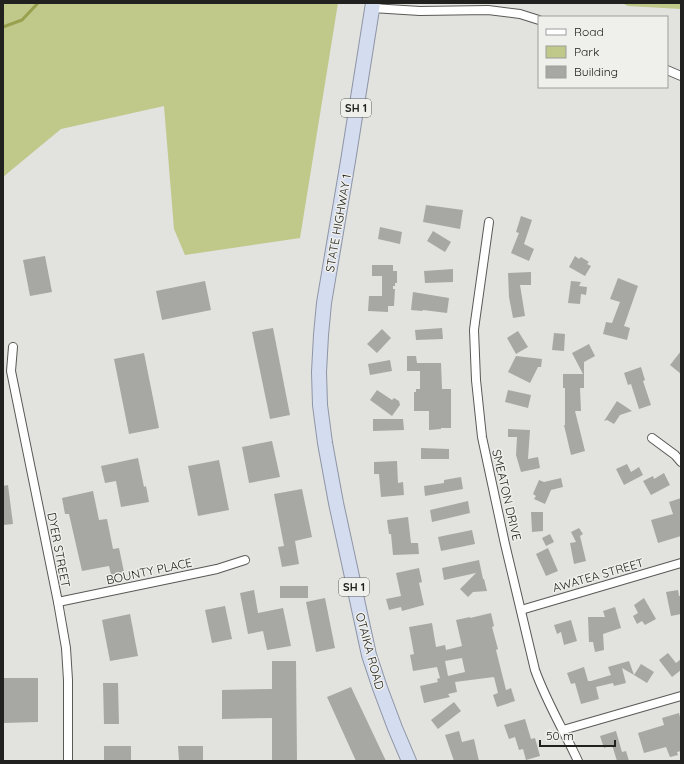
<svg xmlns="http://www.w3.org/2000/svg" width="684" height="764" font-family="Quicksand,sans-serif">
	<style>
		.green { fill: #c0c88a }
		.lines { fill: none; stroke-linecap: round; stroke-linejoin: round }
		.stream { stroke: #99a14f; stroke-width: 3 }
		.building { fill: #a7a8a4; fill-rule: evenodd }
		.minor-casing { stroke: #595956; stroke-width: 10 }
		.trunk-casing { stroke: #8e95a4; stroke-width: 16 }
		.minor { stroke: #fff; stroke-width: 8 }
		.trunk { stroke: #d4dcf0; stroke-width: 14 }
		.labels { text-anchor: middle; dominant-baseline: central; stroke-width: 3; stroke-linejoin: round; paint-order: stroke }
		.shield { fill: #eff0ec; stroke: #5f5f5c; stroke-width: 1 }
		.shield-label { font-size: 11px; font-weight: bold; fill: #21211f }
		.street-label { font-size: 12px; fill: #21211f; stroke: #eff0ec }
	</style>
	<rect width="100%" height="100%" fill="#e2e2df"/>
	<!-- green -->
	<g class="green">
		<path d="M3 3H338L300 238 185 255 174 229 164 106 61 129 3 177Z"/>
		<path d="M622 3H681V9L628 6Z"/>
	</g>
	<g class="lines">
		<!-- stream -->
		<path class="stream" d="M3 27 22 20 38 3"/>
	</g>
	<!-- building -->
	<g class="building">
		<path d="M426 205 463 210 460 229 423 222Z"/>
		<path d="M521 216 532 220 524 244 534 249 529 261 511 253 519 233 516 232Z"/>
		<path d="M380 227 402 232 400 244 378 239Z"/>
		<path d="M433 231 451 242 445 252 427 241Z"/>
		<path d="M45 256 52 292 30 296 23 260Z"/>
		<path d="M575 256 579 259 581 257 589 262 587 264 591 266 585 276 569 267Z"/>
		<path d="M372 265H393V271H397V283H395V286H393V289H395L394 306H388V312L368 311 369 296H382V276H372Z"/>
		<path d="M453 269V282L425 283 424 271Z"/>
		<path d="M531 272V285H520L525 316 513 318 509 297 508 273Z"/>
		<path d="M618 278 638 286 624 326 630 328 627 340 603 334 606 322 612 323 620 302 610 299Z"/>
		<path d="M205 281 211 310 162 320 156 291Z"/>
		<path d="M571 281 581 282 579 286 587 287 586 295 581 294 580 304 568 303Z"/>
		<path d="M413 292 449 298 447 313 423 310 422 311 411 310Z"/>
		<path d="M273 328 290 415 270 419 252 332Z"/>
		<path d="M442 328 443 339 416 340 415 330Z"/>
		<path d="M382 329 391 338 377 353 367 344Z"/>
		<path d="M518 331 528 347 516 354 507 338Z"/>
		<path d="M554 333 565 334 564 351 552 350Z"/>
		<path d="M589 344 595 356 584 362V388H580L581 411H575L585 451 571 455 564 425H565V388H563V374H583L572 353Z"/>
		<path d="M681 351V374L670 365Z"/>
		<path d="M144 353 159 428 129 434 114 359Z"/>
		<path d="M407 356H416L417 363H441L442 389H451V428H441V429L429 430V411H414V392H416V389H420V371H407Z"/>
		<path d="M516 356 542 359 541 367H538L530 383 508 372Z"/>
		<path d="M390 360 392 371 370 375 368 364Z"/>
		<path d="M641 367 645 380 643 381 651 405 639 409 631 384 628 385 624 373Z"/>
		<path d="M377 390 392 400 394 398 399 401 400 405 392 416 370 400Z"/>
		<path d="M508 390 531 395 528 408 505 402Z"/>
		<path d="M617 401 632 411 620 415 614 424 607 420 604 421Z"/>
		<path d="M373 419H403L404 430 373 431Z"/>
		<path d="M508 429 530 430 528 459 538 457 540 468 521 472 516 455 517 437H508Z"/>
		<path d="M272 441 280 477 249 483 242 447Z"/>
		<path d="M421 448 449 449V459H421Z"/>
		<path d="M138 458 144 487 146 486 149 502 121 507 116 481 105 483 101 466Z"/>
		<path d="M219 460 229 510 198 516 188 466Z"/>
		<path d="M397 461 398 483 403 482 404 495 381 497 379 474H374V462Z"/>
		<path d="M627 464 631 472 639 467 643 475 624 485 616 469Z"/>
		<path d="M664 473 670 485 651 495 643 481 653 476 654 479Z"/>
		<path d="M461 477 463 489 425 496 424 486 444 483V480Z"/>
		<path d="M561 478 563 487 551 490 545 504 534 499 536 496 533 494 539 480 544 482Z"/>
		<path d="M8 485 13 524 3 525V486Z"/>
		<path d="M302 489 312 537 295 541 299 564 282 567 278 547 284 546 274 494Z"/>
		<path d="M93 491 99 520 107 519 113 549 119 548 124 572 111 575 109 566 82 571 69 514H65L62 498Z"/>
		<path d="M681 498V536L658 543 651 520 673 514 669 502Z"/>
		<path d="M468 501 470 513 432 522 430 510Z"/>
		<path d="M531 512H543V531L532 532Z"/>
		<path d="M408 517 411 543H418L419 554 393 555 391 534H389L387 520Z"/>
		<path d="M579 528 583 534 580 536 586 561 574 564 570 543 576 542 571 532Z"/>
		<path d="M472 530 475 544 441 551 438 537Z"/>
		<path d="M550 534 554 542 546 546 542 538Z"/>
		<path d="M548 548 558 571 546 576 536 554Z"/>
		<path d="M479 560 483 579H484L487 591 473 592 468 597 460 589 476 573 444 580 442 568Z"/>
		<path d="M419 568 422 582 419 583 424 605 402 611 401 607 389 610 386 599 401 596 396 573Z"/>
		<rect x="280" y="586" width="28" height="12"/>
		<path d="M254 590 258 613 283 608 291 646 267 650 263 631 248 634 240 593Z"/>
		<path d="M678 590 679 596H681V614L671 616 666 592Z"/>
		<path d="M325 598 335 648 316 652 306 602Z"/>
		<path d="M644 598 656 619 645 625 642 621 637 624 633 616 638 613 634 605Z"/>
		<path d="M225 606 232 639 212 643 205 610Z"/>
		<path d="M615 607 621 628 603 634 604 650 595 652 593 642H589L588 617H605L603 611Z"/>
		<path d="M491 613 494 626 492 627 498 649 496 650 506 690 511 688 515 701 497 707 493 695 498 693 494 677 455 682 457 692 448 694 450 697 424 703 420 686 438 682 437 679 440 678 437 667 413 671 410 655 414 654 409 627 432 623 436 647 445 645 446 650 462 646 456 620 470 617V618ZM462 658 465 672 448 676 445 661Z"/>
		<path d="M130 614 138 656 110 661 102 620Z"/>
		<path d="M571 620 577 641 564 645 561 632 557 634 554 625Z"/>
		<path d="M668 653 676 663 681 659V670L672 677 659 660Z"/>
		<path d="M272 661H296L297 761H272V718L222 719V690L272 689Z"/>
		<path d="M629 661 634 675 622 668 626 683 614 686 613 683 596 687 599 699 581 704 575 683 571 684 567 673 584 667 588 681H591L611 675 608 667Z"/>
		<path d="M641 664 654 672 647 683 634 675Z"/>
		<path d="M3 678H38V722L3 723Z"/>
		<path d="M103 683H118L119 724H104Z"/>
		<path d="M351 687 386 761H356L327 697Z"/>
		<path d="M454 702 461 711 438 729 431 720Z"/>
		<path d="M679 713 681 721V751L677 752 678 755 670 757 666 747 644 753 638 733 664 725 662 718Z"/>
		<path d="M525 719 531 739 535 738 540 756 526 760 523 749 519 750 515 737 509 739 504 725Z"/>
		<path d="M459 731 462 742 474 739 479 761H454L445 735Z"/>
		<path d="M616 731 622 752 626 751 629 761H617L612 745 604 748 600 736Z"/>
		<rect x="104" y="746" width="27" height="15"/>
		<path d="M178 746H203V761H179Z"/>
	</g>
	<g class="lines">
		<!-- minor casing -->
		<g class="minor-casing">
			<g id="minor">
				<path d="M372 8 420 11 488 10 520 14 539 20"/>
				<path d="M667 70 681 76"/>
				<path d="M489 222 475 322 474 330 476 380 482 437 505 544 535 670C546 701 564 731 578 761"/>
				<path d="M13 347 11 371 58 602 66 648 68 680V761"/>
				<path d="M652 438 675 455 681 462"/>
				<path d="M58 602 217 569 245 560"/>
				<path d="M521 610 681 563"/>
				<path d="M563 730 681 696"/>
			</g>
		</g>
		<!-- trunk casing -->
		<g class="trunk-casing">
			<path id="trunk" d="M373 3 348 161 324 303 321 335 319 372 320 405 325 443 336 503 369 655 380 688 395 728 409 761"/>
		</g>
		<!-- minor -->
		<use href="#minor" class="minor"/>
		<!-- trunk -->
		<use href="#trunk" class="trunk"/>
	</g>
	<g class="labels">
		<!-- shield labels -->
		<g class="shield">
			<rect x="341" y="99" width="30" height="18" rx="3"/>
			<rect x="339" y="578" width="30" height="18" rx="3"/>
		</g>
		<g class="shield-label">
			<text x="356" y="108">SH 1</text>
			<text x="354" y="587">SH 1</text>
		</g>
		<!-- street labels -->
		<g class="street-label">
			<text transform="translate(338 223) rotate(-80)">STATE HIGHWAY 1</text>
			<text transform="translate(507 495) rotate(77)">SMEATON DRIVE</text>
			<text transform="translate(59 550) rotate(79)">DYER STREET</text>
			<text transform="translate(149 571) rotate(-12)">BOUNTY PLACE</text>
			<text transform="translate(598 575) rotate(-16)">AWATEA STREET</text>
			<text transform="translate(370 651) rotate(75)">OTAIKA ROAD</text>
		</g>
	</g>
	<!-- border -->
	<rect width="684" height="764" fill="none" stroke="#21211f" stroke-width="8"/>
	<!-- legend -->
	<rect x="538" y="16" width="130" height="72" fill="#eff0ec" stroke="#9d9d9a"/>
	<rect x="546" y="29" width="20" height="6" fill="#ffffff" stroke="#9d9d9a"/>
	<text x="574" y="36" font-size="12" fill="#21211f">Road</text>
	<rect x="546" y="46" width="20" height="12" fill="#c0c88a" stroke="#9d9d9a"/>
	<text x="574" y="56" font-size="12" fill="#21211f">Park</text>
	<rect x="546" y="66" width="20" height="12" fill="#a7a8a4" stroke="#9d9d9a"/>
	<text x="574" y="76" font-size="12" fill="#21211f">Building</text>
	<!-- scale -->
	<path d="M540 740v6h75v-6" fill="none" stroke="#21211f" stroke-width="2"/>
	<text x="546" y="740" font-size="12" fill="#21211f" stroke="#eff0ec" stroke-width="3" paint-order="stroke">50 m</text>
</svg>
